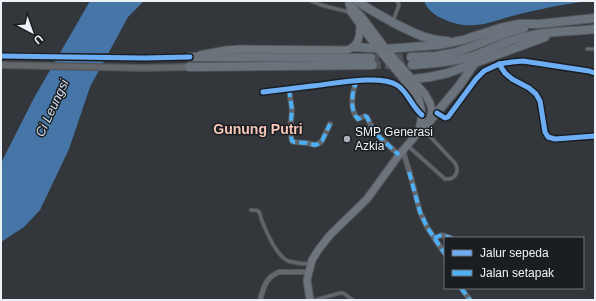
<svg xmlns="http://www.w3.org/2000/svg" width="596" height="301" font-family="Helvetica,sans-serif">
	<style>
		.water { fill: #4576a7 }
		.lines { fill: none; stroke-linecap: round; stroke-linejoin: round }
		.motorway-tunnel { stroke: #4f5358; stroke-width: 8; stroke-dasharray: 8 4; stroke-linecap: butt }
		.service-casing { stroke: #525559; stroke-width: 4.5 }
		.minor-casing { stroke: #525559; stroke-width: 6 }
		.tertiary-casing { stroke: #525559; stroke-width: 8 }
		.primary-casing { stroke: #525559; stroke-width: 9 }
		.motorway-casing { stroke: #525559; stroke-width: 10 }
		.service { stroke: #63666a; stroke-width: 2.5 }
		.minor { stroke: #63666a; stroke-width: 4.5 }
		.tertiary { stroke: #63666a; stroke-width: 5.5 }
		.primary { stroke: #6e747b; stroke-width: 7 }
		.motorway { stroke: #6a737c; stroke-width: 8 }
		.quiet { stroke: #4cb0f7; stroke-width: 4; stroke-dasharray: 8 4; stroke-linecap: butt }
		.cycleway-casing { stroke: #1a1e22; stroke-width: 8 }
		.cycleway { stroke: #6dadf4; stroke-width: 5 }
		.poi-dot { fill: #abb1b6; stroke: #1a1e22; stroke-width: 1.5 }
		.labels { text-anchor: middle; dominant-baseline: central; stroke-width: 3; stroke-linejoin: round; paint-order: stroke }
		.poi-label { font-size: 12px; fill: #ecf2f7; stroke: #1a1e22; text-anchor: start }
		.water-label { font-size: 13px; font-style: italic; fill: #d3e1f1; stroke: #1a1e22 }
		.quarter-label { font-size: 14px; font-weight: bold; fill: #f7c6b6; stroke: #1a1e22 }
	</style>
	<rect width="100%" height="100%" fill="#33373c"/>
	<!-- water -->
	<g class="water">
		<path d="M90 1H144L128 17 90 87 69 149 40 210 24 227 1 242V163L34 98Z"/>
		<path d="M424 1H587C566 4 544 8 524 13 491 20 475 34 441 18 433 14 427 9 424 1Z"/>
	</g>
	<g class="lines">
		<!-- motorway-tunnel -->
		<g class="motorway-tunnel">
			<path d="M371 58 411 57"/>
			<path d="M373 65H412"/>
		</g>
		<!-- service casing -->
		<g class="service-casing">
			<g id="service">
				<path d="M311 1 321 5 349 12"/>
				<path d="M393 21 399 5 397 1"/>
				<path d="M587 49H595"/>
				<path d="M408 146 445 179C455 180 460 172 455 163L423 129"/>
				<path d="M251 210C254 210 257 209 259 212 261 215 261 219 262 221 267 233 276 255 288 261 295 263 303 264 310 264"/>
				<path d="M315 300 340 293H343L353 300"/>
			</g>
		</g>
		<!-- minor casing -->
		<g class="minor-casing">
			<g id="minor">
				<path d="M499 64 505 73 512 79 529 88 536 94 540 101 545 132 548 137 555 139 595 136"/>
				<path d="M357 80C352 91 349 110 358 119L365 116 367 117 374 132 399 155"/>
				<path d="M289 89 292 110 290 132 292 141 294 142 307 143 315 145 318 144 322 141 330 124"/>
				<path d="M263 92C280 90 296 88 312 86 332 84 380 74 397 85 408 92 412 107 422 115"/>
				<path d="M437 113 445 118 448 117 476 79 484 71 499 64 512 62 523 61 589 71 595 73"/>
				<path d="M403 151 411 177 420 212 427 227 445 254"/>
				<path d="M434 238 442 235 451 238"/>
				<path d="M461 288 470 300"/>
				<path d="M260 300C264 287 265 278 279 272H309"/>
			</g>
		</g>
		<!-- tertiary casing -->
		<g class="tertiary-casing">
			<g id="tertiary">
				<path d="M1 56 144 58 190 57"/>
				<path d="M1 65 143 68 189 67"/>
			</g>
		</g>
		<!-- primary casing -->
		<g class="primary-casing">
			<g id="primary">
				<path d="M350 7 351 12 378 49 417 95C423 109 423 118 418 132"/>
				<path d="M200 55 226 50 240 49 347 50C359 46 360 36 360 25"/>
				<path d="M310 300 307 280 312 260 319 249 330 235 367 199 399 155 417 134 428 123 431 115 432 110 430 103 425 94 386 49 362 17 349 4"/>
			</g>
		</g>
		<!-- motorway casing -->
		<g class="motorway-casing">
			<g id="motorway">
				<path d="M357 1C368 9 380 15 392 22 410 31 425 40 447 41"/>
				<path d="M354 47 386 49 438 45 463 40 500 28 519 24H540L595 18"/>
				<path d="M190 57 371 58"/>
				<path d="M411 57 436 56 457 52 507 33 524 28"/>
				<path d="M412 65C434 63 455 62 476 55 489 50 502 43 516 39 540 31 569 32 595 29"/>
				<path d="M189 67 373 65"/>
				<path d="M405 80 430 77 448 73 545 37"/>
				<path d="M428 123 459 86 474 64"/>
			</g>
		</g>
		<!-- service -->
		<use href="#service" class="service"/>
		<!-- minor -->
		<use href="#minor" class="minor"/>
		<!-- tertiary -->
		<use href="#tertiary" class="tertiary"/>
		<!-- primary -->
		<use href="#primary" class="primary"/>
		<!-- motorway -->
		<use href="#motorway" class="motorway"/>
		<!-- quiet -->
		<g class="quiet">
			<path d="M357 80C352 91 349 110 358 119L365 116 367 117 374 132 399 155"/>
			<path d="M289 89 292 110 290 132 292 141 294 142 307 143 315 145 318 144 322 141 330 124"/>
			<path d="M409 172 420 212 427 227 445 254"/>
			<path d="M434 238 442 235 451 238"/>
			<path d="M461 288 470 300"/>
		</g>
		<!-- cycleway casing -->
		<g class="cycleway-casing">
			<g id="cycleway">
				<path d="M1 56 144 58 190 57"/>
				<path d="M499 64 505 73 512 79 529 88 536 94 540 101 545 132 548 137 555 139 595 136"/>
				<path d="M263 92C280 90 296 88 312 86 332 84 380 74 397 85 408 92 412 107 422 115"/>
				<path d="M437 113 445 118 448 117 476 79 484 71 499 64 512 62 523 61 589 71 595 73"/>
			</g>
		</g>
		<!-- cycleway -->
		<use href="#cycleway" class="cycleway"/>
	</g>
	<!-- markers -->
	<circle class="poi-dot" cx="347" cy="139" r="4"/>
	<g class="labels">
		<!-- poi labels -->
		<g class="poi-label">
			<text x="355" y="132">SMP Generasi<tspan x="355" dy="14">Azkia</tspan></text>
		</g>
		<!-- water labels -->
		<g class="water-label">
			<text transform="translate(52 108) rotate(-65)">Ci Leungsi</text>
		</g>
		<!-- quarter labels -->
		<g class="quarter-label">
			<text x="258" y="129">Gunung Putri</text>
		</g>
	</g>
	<!-- border -->
	<rect width="596" height="301" fill="none" stroke="#ecf2f7" stroke-width="4"/>
	<!-- legend -->
	<rect x="444" y="237" width="140" height="52" fill="#1a1e22" stroke="#6e7377"/>
	<rect x="452" y="250" width="20" height="6" fill="#6dadf4" stroke="#6e7377"/>
	<text x="480" y="257" font-size="12" fill="#ecf2f7">Jalur sepeda</text>
	<rect x="452" y="270" width="20" height="6" fill="#4cb0f7" stroke="#6e7377"/>
	<text x="480" y="277" font-size="12" fill="#ecf2f7">Jalan setapak</text>
	<!-- north arrow -->
	<g transform="translate(32 32) rotate(139)" stroke="#1a1e22" stroke-width="3" paint-order="stroke">
	<path d="M0-3L7 15L0 10L-7 15Z" fill="#ecf2f7"/>
	<text y="-6" font-size="11" font-weight="bold" text-anchor="middle" fill="#ecf2f7">U</text>
	</g>
</svg>
